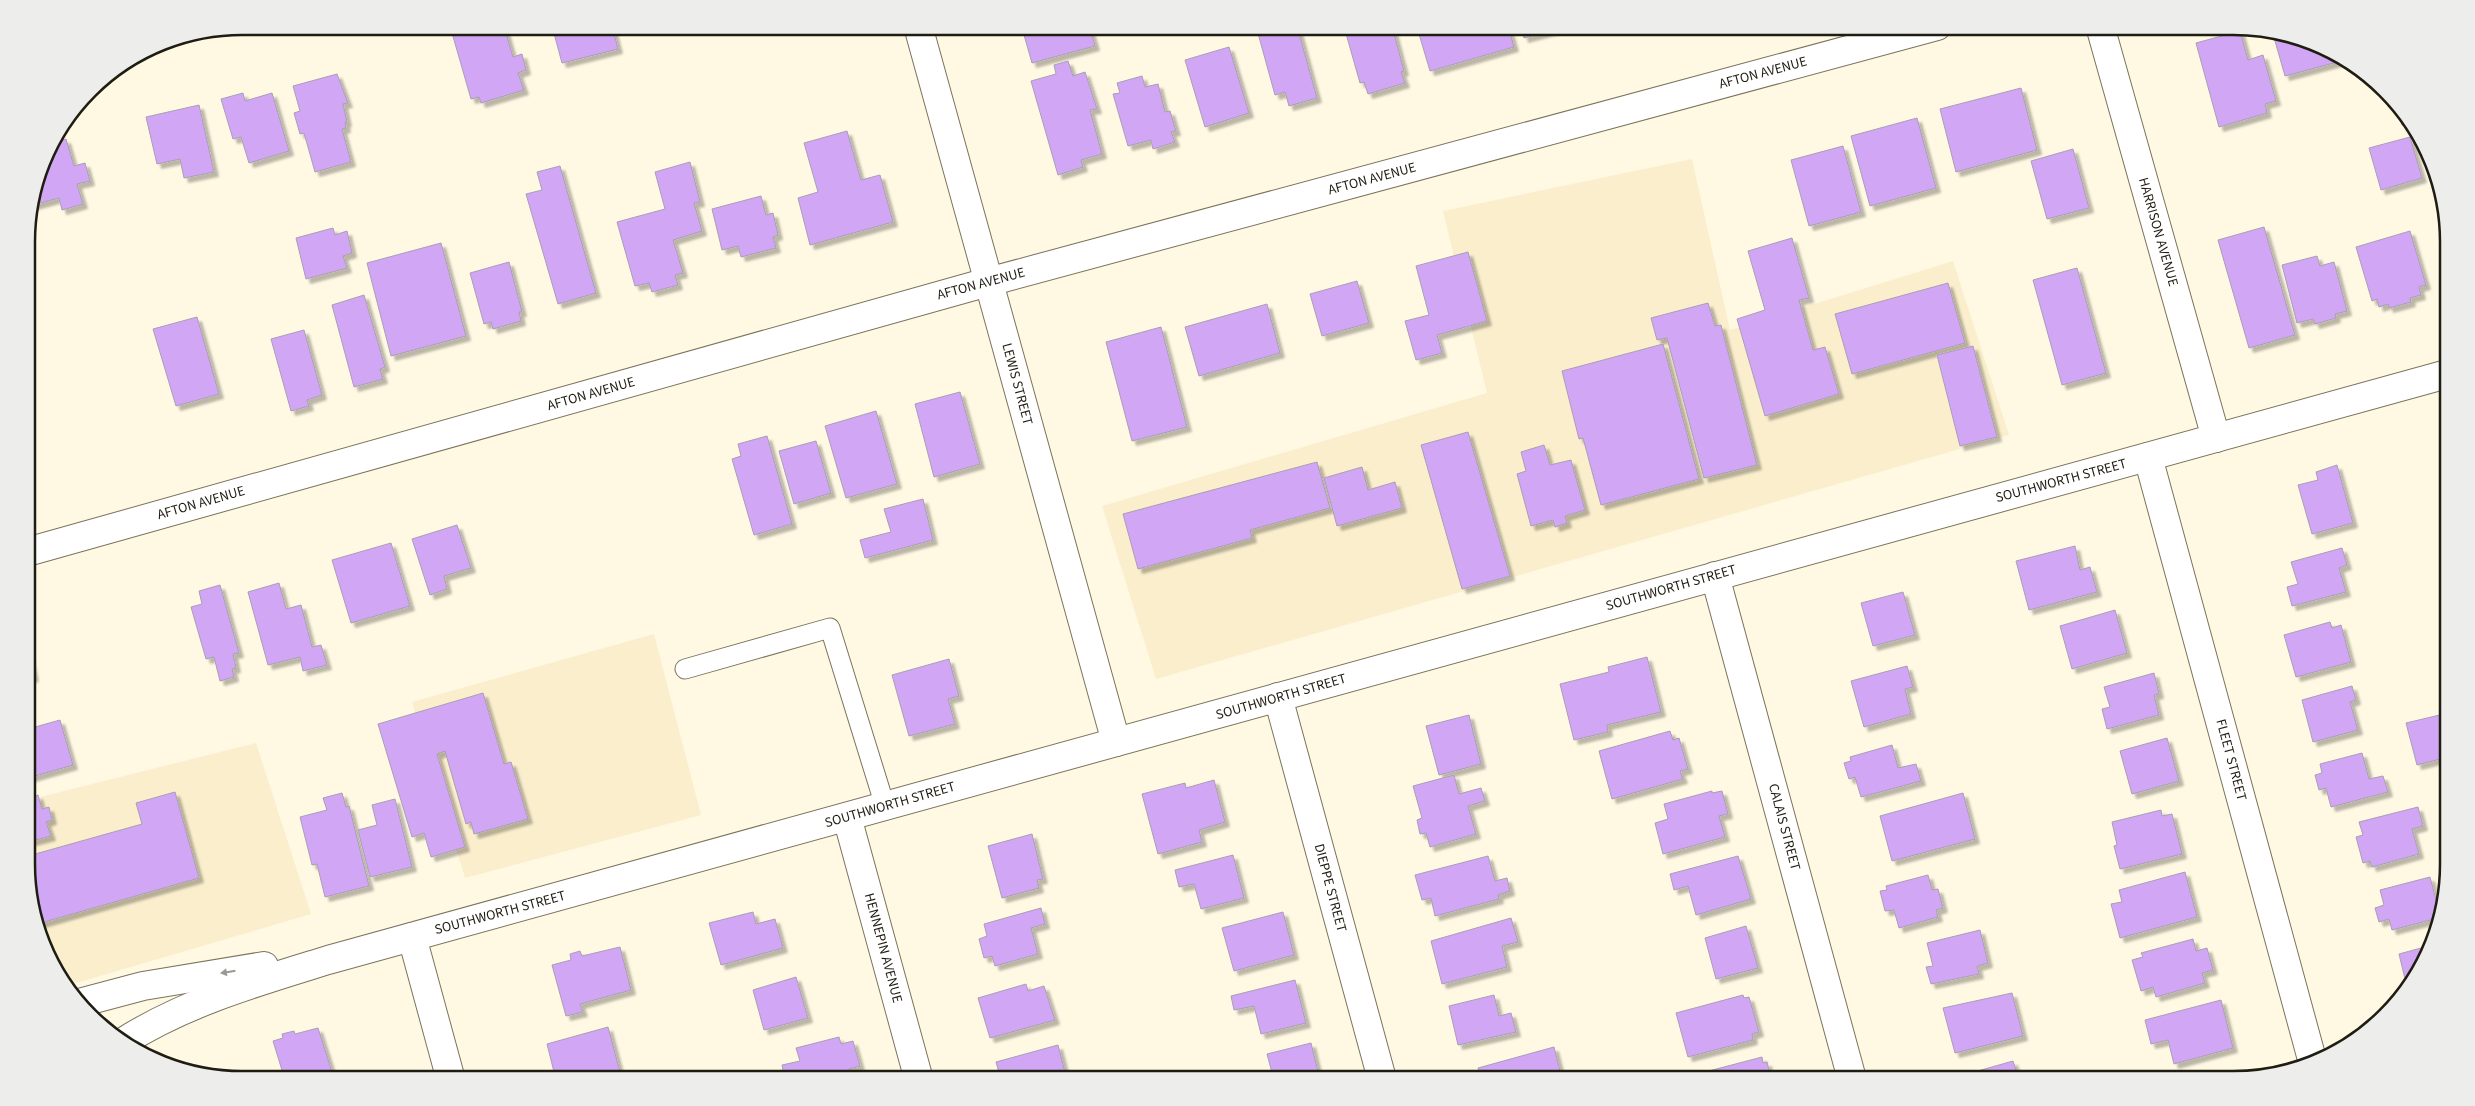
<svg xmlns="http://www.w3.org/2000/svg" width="2475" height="1106" font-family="'Source Sans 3',sans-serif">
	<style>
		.built { fill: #faeecd }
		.building { fill: #d1a7f5; stroke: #a99db4; filter: url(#shadow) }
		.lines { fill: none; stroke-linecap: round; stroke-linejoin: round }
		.lane-casing { stroke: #7b735c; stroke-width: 21 }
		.street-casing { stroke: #7b735c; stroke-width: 30 }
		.secondary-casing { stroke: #7b735c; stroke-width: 30 }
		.lane { stroke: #fff; stroke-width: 19 }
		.street { stroke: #fff; stroke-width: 28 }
		.secondary { stroke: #fff; stroke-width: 28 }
		.oneway { fill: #9a9994 }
		.labels { text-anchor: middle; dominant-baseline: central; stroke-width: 4; stroke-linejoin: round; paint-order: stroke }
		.street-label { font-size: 14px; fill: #1f1c12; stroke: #fff }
		.rim { fill: none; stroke: #1f1c12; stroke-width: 2.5 }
	</style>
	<defs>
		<filter id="shadow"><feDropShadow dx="4.5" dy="4.5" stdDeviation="1" flood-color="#0004"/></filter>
	</defs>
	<rect width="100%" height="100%" fill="#fff8e3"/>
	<!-- built -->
	<g class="built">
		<path d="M1692 159 1730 330 1953 261 2009 435 1156 679 1102 506 1487 393 1443 211Z"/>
		<path d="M654 634 701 815 465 878 412 702Z"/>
		<path d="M256 743 311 914 66 986 43 946 28 892V800Z"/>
	</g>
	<!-- building -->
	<g class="building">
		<path d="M450 26H504L513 57 522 54 526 70 518 73 524 90 481 103 479 97 471 99Z"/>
		<path d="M552 26H612L618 49 562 63Z"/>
		<path d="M1055 26H1089L1095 46 1032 63 1024 35Z"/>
		<path d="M1256 26H1297L1317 98 1289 106 1285 92 1275 95Z"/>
		<path d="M1357 26H1392L1404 71 1401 72 1405 83 1368 94 1364 82 1360 83 1345 30Z"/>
		<path d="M1436 26H1508L1514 47 1430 71 1419 34 1437 29Z"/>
		<path d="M1521 26H1569L1524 38Z"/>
		<path d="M2240 31 2248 60 2263 55 2276 101 2265 104 2267 113 2219 127 2196 43Z"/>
		<path d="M2273 34 2316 43 2345 60 2285 76Z"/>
		<path d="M1229 47 1249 113 1205 127 1185 60Z"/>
		<path d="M1068 61 1073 76 1085 72 1097 109 1090 110 1102 154 1081 160 1083 167 1058 175 1031 81 1056 74 1054 65Z"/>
		<path d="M337 74 348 103 343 104 347 122H345L346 128 342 129 351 162 315 172 304 133 300 134 294 113 300 111 293 86Z"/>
		<path d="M1142 76 1145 87 1158 84 1165 112 1170 111 1176 131 1171 132 1175 142 1153 149 1151 140 1128 146 1113 94 1120 93 1117 83Z"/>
		<path d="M2021 88 2037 150 1956 172 1940 109Z"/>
		<path d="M243 93 245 101 272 93 289 151 249 163 241 137 233 139 221 99Z"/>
		<path d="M2396 102 2404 111 2411 123 2402 125Z"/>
		<path d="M199 105 214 172 184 178 180 159 157 164 146 117Z"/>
		<path d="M1917 118 1936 188 1870 206 1851 136Z"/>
		<path d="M847 131 861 180 880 175 893 222 810 245 798 198 818 192 804 143Z"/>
		<path d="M2410 137 2422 178 2381 190 2369 148Z"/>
		<path d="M66 139 74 166 85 163 90 181 77 184 83 204 62 210 59 198 33 205 49 146 52 143Z"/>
		<path d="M1843 146 1861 212 1809 226 1791 160Z"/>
		<path d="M2073 149 2089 208 2047 219 2031 161Z"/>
		<path d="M690 162 700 202 694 203 702 231 673 240 683 273 675 275 678 285 652 292 649 283 635 286 617 222 665 209 655 172Z"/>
		<path d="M560 166 596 293 558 304 526 194 542 190 537 172Z"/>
		<path d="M761 196 766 215 773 213 778 235 773 237 776 248 741 257 738 246 722 250 712 209Z"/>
		<path d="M2264 227 2295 335 2249 348 2218 240Z"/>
		<path d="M333 228 335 235 347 231 352 253 343 256 347 268 306 279 296 238Z"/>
		<path d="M2410 231 2426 285 2419 287 2421 295 2410 298 2411 302 2389 308 2388 304 2379 307 2377 299 2372 301 2356 247Z"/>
		<path d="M1792 238 1809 298 1799 300 1813 350 1825 347 1839 394 1765 416 1737 319 1765 310 1748 251Z"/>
		<path d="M441 243 466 336 391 356 367 263Z"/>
		<path d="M1468 252 1487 321 1437 335 1442 353 1416 360 1405 321 1429 315 1416 266Z"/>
		<path d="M2317 256 2320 266 2334 262 2347 311 2335 314 2336 318 2315 324 2313 319 2297 323 2282 265Z"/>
		<path d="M509 262 522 312H519L521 321 493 329 491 322 484 324 470 273Z"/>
		<path d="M2077 268 2106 373 2062 385 2033 280Z"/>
		<path d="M1357 281 1369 323 1322 336 1310 294Z"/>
		<path d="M1948 283 1965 343 1852 374 1835 314Z"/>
		<path d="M364 295 385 367 380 369 383 379 354 387 332 305Z"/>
		<path d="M1708 303 1715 326 1721 325 1757 465 1704 478 1667 338 1657 340 1651 318Z"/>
		<path d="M1267 304 1280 353 1199 376 1185 327Z"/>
		<path d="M197 317 219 394 176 406 153 329Z"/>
		<path d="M1161 327 1187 427 1132 441 1106 342Z"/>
		<path d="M304 330 322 395 307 400 309 406 291 411 271 339Z"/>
		<path d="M1663 344 1699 479 1601 505 1583 438 1579 439 1562 371Z"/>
		<path d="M1973 346 1997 437 1960 446 1937 355Z"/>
		<path d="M960 392 980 464 934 477 915 404Z"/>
		<path d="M876 411 897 484 846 498 825 426Z"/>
		<path d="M1468 432 1510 576 1462 589 1421 445Z"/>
		<path d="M767 436 792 524 754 535 732 459 741 456 738 444Z"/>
		<path d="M816 441 831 493 794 504 779 451Z"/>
		<path d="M1544 445 1550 465 1571 460 1585 510 1565 516 1567 523 1555 527 1553 520 1531 526 1517 474 1526 471 1521 452Z"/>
		<path d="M1317 462 1330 508 1250 530 1252 538 1138 569 1123 514Z"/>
		<path d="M2337 465 2353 523 2312 534 2298 485 2318 480 2316 472Z"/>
		<path d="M1362 467 1368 490 1395 482 1402 508 1337 526 1324 478Z"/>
		<path d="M923 499 933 540 865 558 860 540 891 532 884 509Z"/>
		<path d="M457 525 471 568 444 576 447 589 430 595 412 539Z"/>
		<path d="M391 543 410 606 351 623 332 560Z"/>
		<path d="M2075 546 2080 570 2090 567 2097 592 2029 610 2016 561Z"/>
		<path d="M2342 548 2347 565 2339 568 2346 592 2292 606 2287 587 2298 584 2291 562Z"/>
		<path d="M279 583 286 609 301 605 312 647 321 645 327 665 303 671 300 657 268 665 248 592Z"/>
		<path d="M220 585 239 653 233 654 236 668 232 669 234 677 220 681 214 657 206 659 191 607 202 604 199 591Z"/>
		<path d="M1903 592 1915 635 1873 646 1861 603Z"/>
		<path d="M2115 610 2127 653 2072 669 2060 626Z"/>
		<path d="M2330 622 2332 628 2341 625 2351 662 2296 677 2284 635Z"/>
		<path d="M28 650 34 677 28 679Z"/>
		<path d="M1647 657 1661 712 1607 725 1608 732 1574 740 1560 684 1609 672 1608 667Z"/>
		<path d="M949 659 959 696 948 699 955 724 909 736 892 675Z"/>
		<path d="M1907 666 1913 687 1905 689 1911 714 1864 727 1851 681Z"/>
		<path d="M2154 673 2159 694 2154 695 2159 715 2107 729 2102 709 2110 707 2104 687Z"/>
		<path d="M2352 686 2356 700 2350 702 2358 730 2313 742 2302 700Z"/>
		<path d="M483 693 504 764 511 762 528 819 474 834 471 822 466 824 445 751 437 754 465 847 431 857 424 833 412 837 378 724Z"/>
		<path d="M2448 713V757L2417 765 2406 723Z"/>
		<path d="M1469 715 1481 764 1439 775 1426 726Z"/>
		<path d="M60 720 73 765 28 778V729Z"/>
		<path d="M1670 731 1673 740 1679 738 1688 769 1680 771 1683 779 1612 799 1599 751Z"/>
		<path d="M2167 738 2179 781 2132 794 2120 751Z"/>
		<path d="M1892 745 1898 768 1916 764 1921 781 1861 797 1855 777 1849 779 1844 763 1851 761 1850 757Z"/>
		<path d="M2362 753 2369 779 2383 776 2388 792 2331 807 2326 788 2319 790 2315 775 2322 773 2320 764Z"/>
		<path d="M1454 775 1459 794 1481 788 1485 801 1468 806 1476 834 1430 847 1426 833 1420 834 1417 820 1422 818 1413 786Z"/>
		<path d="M1214 780 1225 822 1199 830 1202 842 1158 854 1142 794 1185 783 1186 788Z"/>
		<path d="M1712 791V793L1722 791 1728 814 1719 816 1725 837 1663 854 1655 823 1668 819 1664 804Z"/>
		<path d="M175 792 199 878 37 924 28 892V856L142 824 136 803Z"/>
		<path d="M342 793 346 807 349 806 369 886 325 897 317 864 312 865 300 817 327 810 323 798Z"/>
		<path d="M1963 793 1975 839 1892 861 1880 816Z"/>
		<path d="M38 795 42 809 49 807 52 820 46 822 51 836 28 842V798Z"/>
		<path d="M395 799 412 867 370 877 358 830 377 825 372 805Z"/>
		<path d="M2418 807 2423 826 2412 829 2419 854 2372 867 2370 861 2363 863 2356 837 2363 835 2359 822Z"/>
		<path d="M2161 810 2162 816 2172 814 2182 854 2120 869 2114 846 2117 845 2112 822Z"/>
		<path d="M1032 834 1043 879 1037 880 1039 888 1002 898 988 846Z"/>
		<path d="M1233 855 1244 898 1201 909 1194 884 1179 887 1175 870Z"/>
		<path d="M1488 856 1495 881 1507 878 1510 891 1498 895 1499 899 1435 916 1431 898 1422 900 1415 875Z"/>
		<path d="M1738 856 1751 899 1696 915 1688 886 1674 890 1670 874Z"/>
		<path d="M2185 872 2197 917 2120 938 2111 904 2122 902 2119 890Z"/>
		<path d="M1928 875 1932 890 1938 889 1943 908 1936 910 1938 917 1899 928 1894 910 1885 911 1880 891 1887 890 1886 886Z"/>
		<path d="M2430 877 2436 900 2442 899 2438 918 2392 930 2389 919 2379 922 2375 908 2384 905 2380 890Z"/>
		<path d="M1041 908 1045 924 1031 928 1038 954 995 966 992 956 984 958 979 939 987 936 984 924Z"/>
		<path d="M753 912 756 924 775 919 783 948 721 965 709 923Z"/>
		<path d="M1283 912 1294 955 1234 971 1222 928Z"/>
		<path d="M1511 918 1518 942 1502 946 1507 967 1442 984 1431 941Z"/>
		<path d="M1746 926 1758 968 1716 979 1705 938Z"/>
		<path d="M1980 930 1988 963 1977 966 1979 974 1931 984 1926 967 1933 966 1927 943Z"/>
		<path d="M2193 939 2196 951 2207 948 2213 970 2202 973 2205 983 2156 997 2153 987 2141 991 2132 960 2143 957 2141 953Z"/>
		<path d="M2432 945V947L2407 987 2399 954Z"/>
		<path d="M620 947 631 990 580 1004 583 1012 566 1016 552 965 571 960 570 954 580 951 582 956Z"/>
		<path d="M796 977 808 1018 764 1030 753 990Z"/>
		<path d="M1295 980 1306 1023 1261 1034 1254 1006 1234 1010 1231 996Z"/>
		<path d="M1026 984 1028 991 1044 986 1055 1020 990 1038 978 998Z"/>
		<path d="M2012 993 2023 1036 1955 1053 1943 1008Z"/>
		<path d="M1494 995 1499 1016 1511 1013 1516 1032 1458 1045 1449 1006Z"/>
		<path d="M1743 995 1744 998 1749 997 1759 1032 1752 1034 1753 1040 1688 1057 1676 1013Z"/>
		<path d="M2221 1000 2233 1048 2174 1064 2168 1040 2151 1044 2145 1020Z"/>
		<path d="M608 1027 620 1072 591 1080H556L547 1044Z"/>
		<path d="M318 1028 333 1075 317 1080H285L273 1041 283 1038 282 1034 294 1031 295 1034Z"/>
		<path d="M839 1037 841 1044 853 1041 860 1066 849 1069 852 1080H785L782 1065 800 1061 796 1048Z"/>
		<path d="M1311 1043 1320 1080H1274L1267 1054Z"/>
		<path d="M1058 1045 1067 1080H991L1000 1076 996 1062Z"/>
		<path d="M1554 1047 1562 1079H1481L1478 1068Z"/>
		<path d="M1762 1057 1763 1063 1767 1062 1771 1079H1707L1705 1072Z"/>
		<path d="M2013 1061 2019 1079H1953V1078Z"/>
		<path d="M2230 1072 2231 1079H2203Z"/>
	</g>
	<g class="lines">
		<!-- lane casing -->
		<g class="lane-casing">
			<path id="lane" d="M685 669 830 628 885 806"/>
		</g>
		<!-- street casing -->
		<g class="street-casing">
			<g id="street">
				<path d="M918 26 1116 742"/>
				<path d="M2100 26 2216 438"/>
				<path d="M2148 457 2313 1063"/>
				<path d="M27 552 988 282 1937 26"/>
				<path d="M1715 576 1852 1079"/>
				<path d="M1278 697 1382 1079"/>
				<path d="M847 817 919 1080"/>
				<path d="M412 937 451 1080"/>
			</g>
		</g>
		<!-- secondary casing -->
		<g class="secondary-casing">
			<g id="secondary">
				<path d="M79 1003 143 986 264 966"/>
				<path d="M123 1042C186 1002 257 982 328 960L2447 374"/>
			</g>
		</g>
		<!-- lane -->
		<use href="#lane" class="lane"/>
		<!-- street -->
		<use href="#street" class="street"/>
		<!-- secondary -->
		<use href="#secondary" class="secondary"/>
	</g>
	<!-- one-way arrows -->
	<defs><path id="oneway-solid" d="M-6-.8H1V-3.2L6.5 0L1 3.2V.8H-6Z" transform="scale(1.25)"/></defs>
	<use class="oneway" href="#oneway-solid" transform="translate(228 972) rotate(171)"/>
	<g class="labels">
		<!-- street labels -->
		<g class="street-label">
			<text transform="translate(1763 73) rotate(-15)">AFTON AVENUE</text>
			<text transform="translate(1372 179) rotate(-15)">AFTON AVENUE</text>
			<text transform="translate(2158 232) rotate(74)">HARRISON AVENUE</text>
			<text transform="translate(981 284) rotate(-15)">AFTON AVENUE</text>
			<text transform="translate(1017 384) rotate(75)">LEWIS STREET</text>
			<text transform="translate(591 394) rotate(-16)">AFTON AVENUE</text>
			<text transform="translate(2061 481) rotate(-15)">SOUTHWORTH STREET</text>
			<text transform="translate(201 503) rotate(-16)">AFTON AVENUE</text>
			<text transform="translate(1671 588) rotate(-16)">SOUTHWORTH STREET</text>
			<text transform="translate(1281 697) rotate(-16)">SOUTHWORTH STREET</text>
			<text transform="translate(2231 760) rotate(75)">FLEET STREET</text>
			<text transform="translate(890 805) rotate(-16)">SOUTHWORTH STREET</text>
			<text transform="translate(1784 827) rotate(75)">CALAIS STREET</text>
			<text transform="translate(1330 888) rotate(75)">DIEPPE STREET</text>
			<text transform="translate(500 913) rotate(-15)">SOUTHWORTH STREET</text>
			<text transform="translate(883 948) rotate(75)">HENNEPIN AVENUE</text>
		</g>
	</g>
	<!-- crop -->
	<path d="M0 0H2475V1106H0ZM242 35H2233A207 207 0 0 1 2440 242V864A207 207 0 0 1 2233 1071H242A207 207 0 0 1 35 864V242A207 207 0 0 1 242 35Z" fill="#ededec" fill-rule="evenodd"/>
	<path class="rim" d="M242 35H2233A207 207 0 0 1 2440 242V864A207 207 0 0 1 2233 1071H242A207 207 0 0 1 35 864V242A207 207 0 0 1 242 35Z"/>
</svg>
